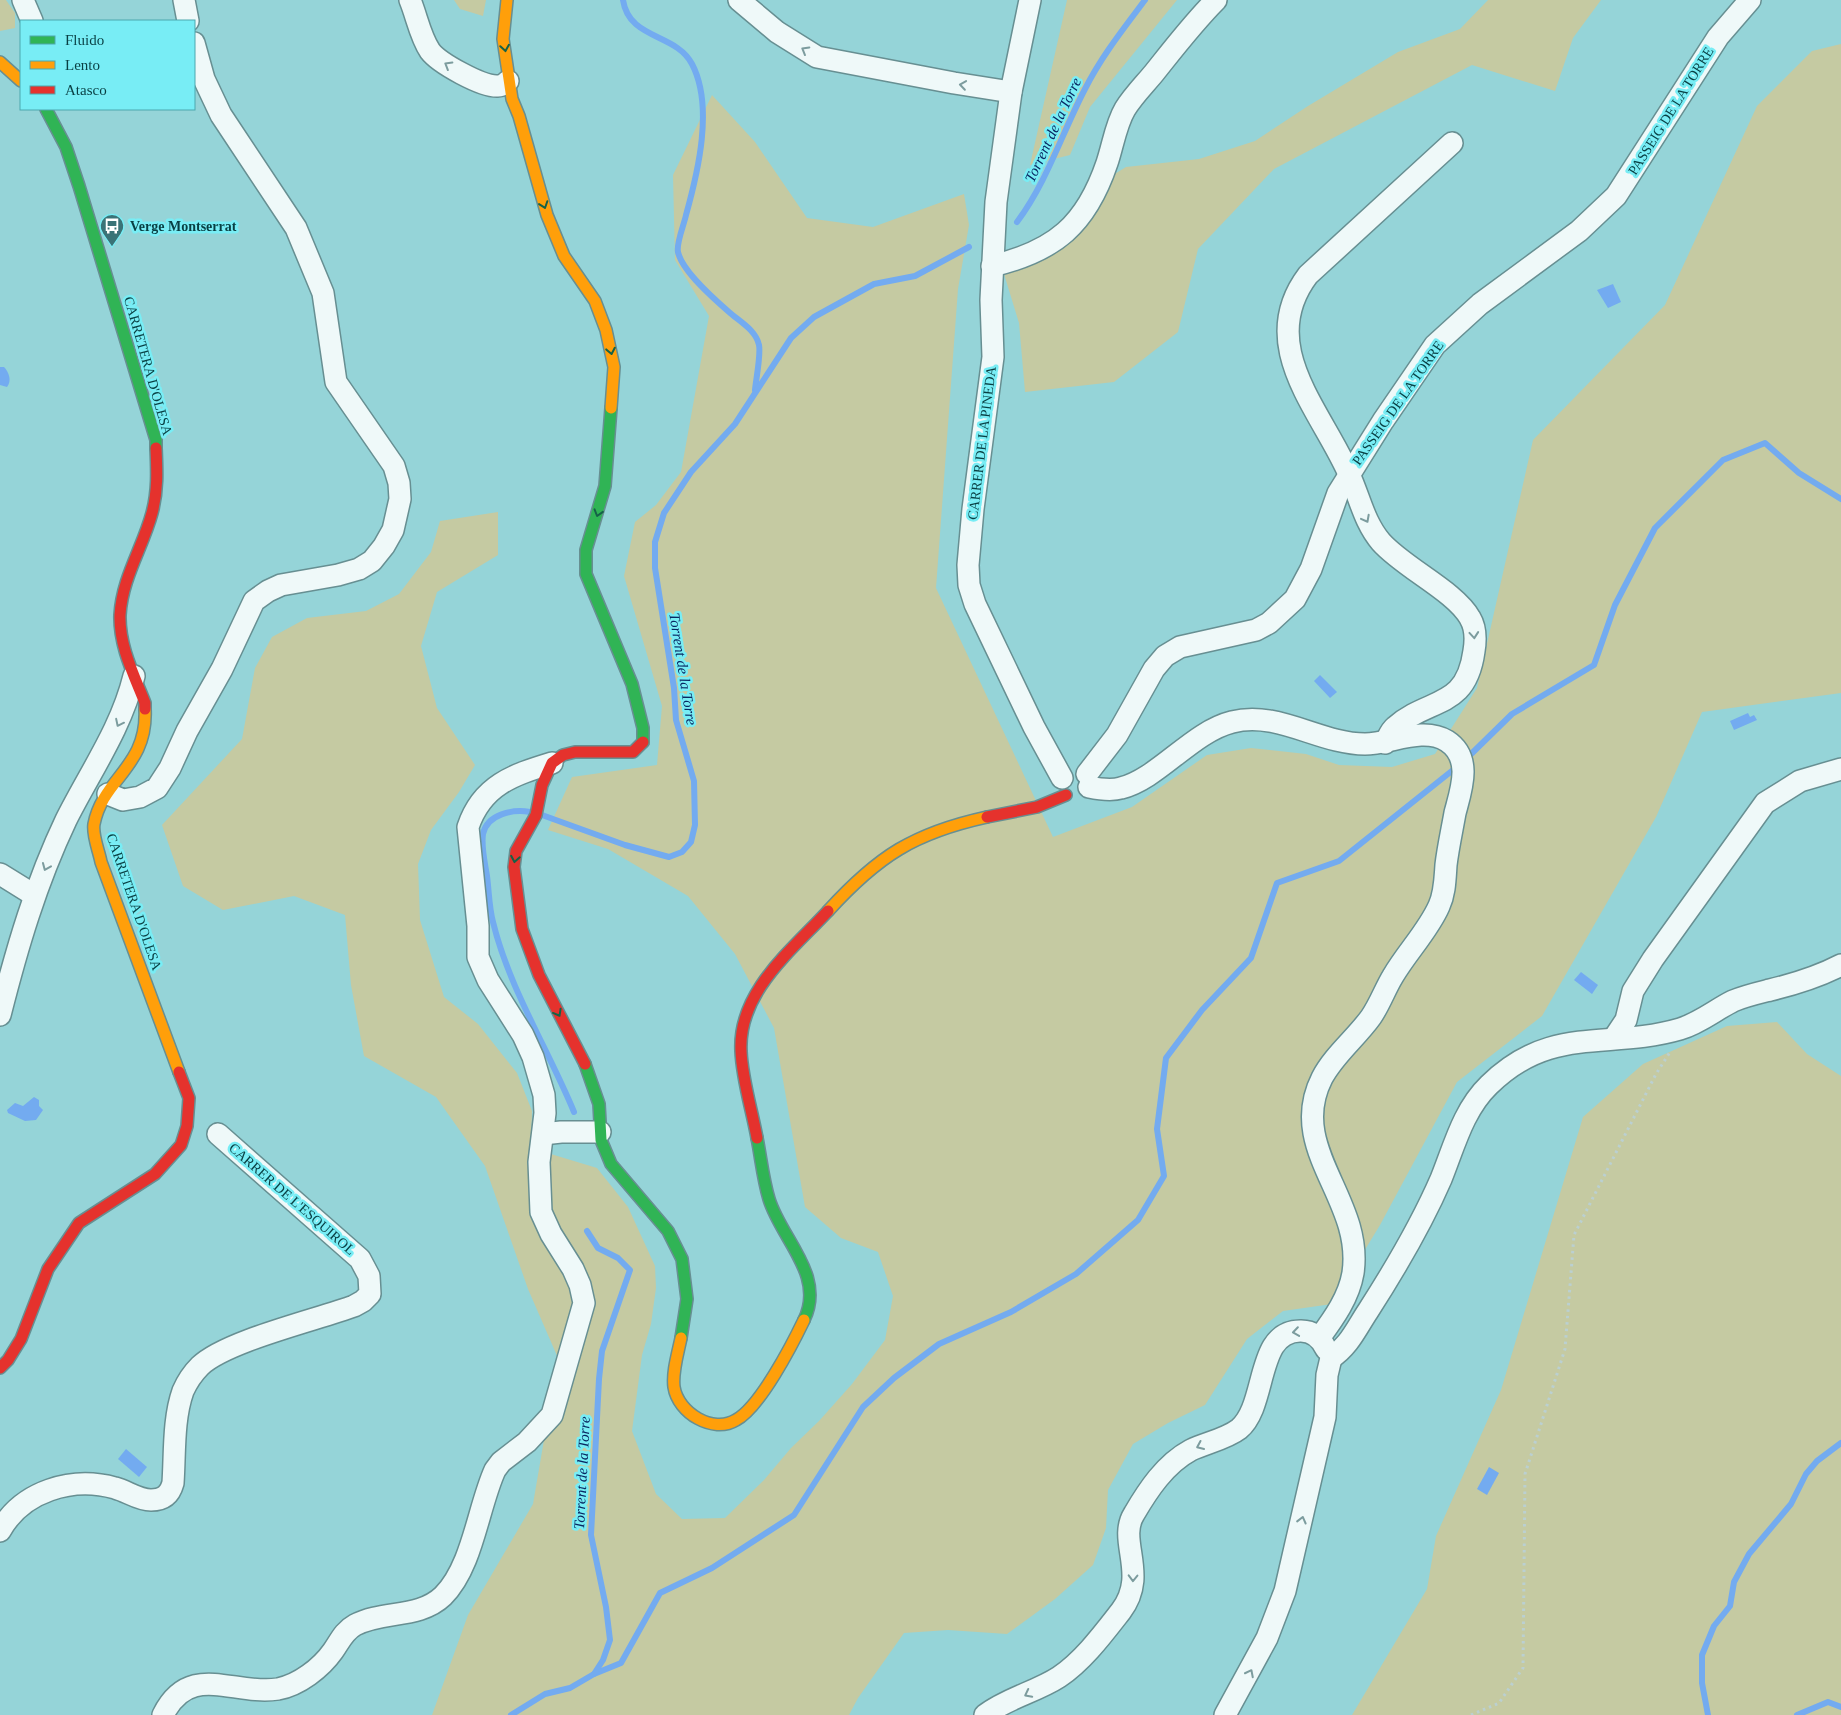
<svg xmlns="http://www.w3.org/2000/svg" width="1841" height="1715" font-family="Georgia,serif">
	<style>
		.green { fill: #c5caa2 }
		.water { fill: #73abf0 }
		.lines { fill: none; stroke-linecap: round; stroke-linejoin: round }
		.stream { stroke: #73abf0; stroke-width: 6 }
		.street-casing { stroke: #678f92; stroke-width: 24 }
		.fast-casing { stroke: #678f92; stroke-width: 14 }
		.slow-casing { stroke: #678f92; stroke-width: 14 }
		.jam-casing { stroke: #678f92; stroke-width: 14 }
		.path { stroke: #bbd0d1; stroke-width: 3; stroke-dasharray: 2.5 4; stroke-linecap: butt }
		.street { stroke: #eff9f9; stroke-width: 21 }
		.fast { stroke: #30b455; stroke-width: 11 }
		.slow { stroke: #ff9f0a; stroke-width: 11 }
		.jam { stroke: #e5322d; stroke-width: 11 }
		.oneway { stroke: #156248 }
		.oneway2 { stroke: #7c9c9e }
		.labels { text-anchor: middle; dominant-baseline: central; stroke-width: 5; stroke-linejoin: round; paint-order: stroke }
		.street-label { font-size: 14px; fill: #093f43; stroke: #78edf5 }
		.poi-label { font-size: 14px; font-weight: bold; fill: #093f43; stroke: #78edf5; text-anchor: start }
		.water-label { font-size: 15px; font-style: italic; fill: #092862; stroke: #78edf5 }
	</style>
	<rect width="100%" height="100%" fill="#95d4d8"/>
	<!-- green -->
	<g class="green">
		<path d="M0 0H6L15 13V28L0 31Z"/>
		<path d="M454 0H486L483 16 460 9Z"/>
		<path d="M1067 0H1177L1090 107 1070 155 1030 165Z"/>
		<path d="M1488 0H1601L1573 38 1555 91 1472 65 1274 169 1198 249 1178 332 1114 382 1025 392 1019 323 1004 274 1034 264 1088 221 1100 183 1126 167 1199 159 1255 141 1308 106 1398 52 1460 29Z"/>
		<path d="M1841 44V693L1702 712 1656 817 1542 1016 1457 1082 1380 1225 1332 1304 1283 1311 1247 1339 1205 1405 1168 1423 1133 1444 1108 1490 1106 1528 1093 1565 1055 1599 1007 1634 948 1630 904 1633 858 1698 849 1715H432L468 1615 533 1504 558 1358 528 1289 485 1166 436 1097 364 1056 351 985 345 915 294 896 223 910 183 886 162 825 242 739 255 668 272 637 307 618 366 611 399 594 431 552 440 521 498 512V555L437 592 421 646 437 708 475 765 459 792 431 830 418 864 420 920 444 997 478 1024 517 1073 532 1111 531 1148 597 1168 628 1207 655 1266 656 1288 651 1324 642 1355 632 1431 656 1494 682 1519 725 1518 764 1480 791 1448 819 1421 852 1384 885 1340 893 1296 878 1252 841 1238 805 1207 774 1028 735 954 688 896 608 849 548 830 572 777 657 765 662 706 624 576 635 522 656 505 681 472 709 316 675 260 673 175 712 95 755 142 807 218 873 227 964 194 969 225 958 289 936 588 1053 837 1132 807 1207 755 1251 748 1306 754 1339 765 1392 767 1435 754 1477 688 1533 440 1665 305 1757 106 1812 51Z"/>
		<path d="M1777 1022 1807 1054 1841 1076V1715H1352L1427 1589 1436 1536 1501 1390 1583 1117 1643 1064 1727 1026Z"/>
	</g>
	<!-- water -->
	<g class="water">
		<path d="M1613 284 1621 302 1608 308 1597 290Z"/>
		<path d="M0 367H4C9 372 12 381 7 387L0 385Z"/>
		<path d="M1320 675 1337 692 1330 698 1314 681Z"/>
		<path d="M1748 713 1750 717 1754 715 1757 720 1734 730 1730 721Z"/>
		<path d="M1581 972 1598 985 1592 994 1574 980Z"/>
		<path d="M34 1097 39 1100V1106L43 1110 36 1120 25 1121 8 1113 7 1110 15 1103 23 1106Z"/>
		<path d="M126 1449 147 1467 139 1477 118 1459Z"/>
		<path d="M1489 1467 1499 1473 1487 1495 1477 1489Z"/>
	</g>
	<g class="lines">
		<!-- stream -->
		<g class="stream">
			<path d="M623 0C629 40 676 33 692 64 714 106 698 172 686 215 684 225 676 243 678 252 682 271 714 299 729 312 739 321 756 330 759 345 761 355 756 379 755 390"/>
			<path d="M1017 222C1047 182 1062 133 1085 89 1101 57 1124 28 1145 0"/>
			<path d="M1465 760 1512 714 1594 665 1615 605 1655 528 1723 460 1765 443 1799 473 1841 499"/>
			<path d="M530 812C513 809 487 814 483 834 481 847 485 863 487 876 489 891 489 907 493 922 509 988 548 1049 574 1112"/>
			<path d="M542 815 625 845 669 857 682 852 691 842 695 825 694 781 676 720 674 688 655 568V542L664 513 691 472 735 424 791 338 814 317 874 284 915 276 969 247"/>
			<path d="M594 1674 621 1663 660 1593 712 1568 794 1515 863 1407 894 1378 939 1344 1011 1312 1076 1274 1138 1220 1164 1176 1157 1129 1166 1058 1202 1010 1251 958 1277 883 1339 861 1458 766"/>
			<path d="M511 1715 545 1694 570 1688 594 1674 603 1660 610 1640 606 1607 591 1535 599 1379 602 1351 630 1270 618 1258 598 1248 587 1231"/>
			<path d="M1708 1715 1702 1683V1655L1714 1626 1730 1606 1734 1582 1749 1554 1791 1504 1806 1474 1817 1461 1841 1443"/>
			<path d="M1797 1715 1828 1702 1841 1707"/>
		</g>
		<!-- street casing -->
		<g class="street-casing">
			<g id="street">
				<path d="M23 0 32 21"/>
				<path d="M184 0 188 21"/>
				<path d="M410 0C417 17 420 36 430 51 439 63 482 87 498 86 502 86 505 84 508 81"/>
				<path d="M739 0 777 32 817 57 954 83 1011 92"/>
				<path d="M1030 0 1011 92 996 202 991 300 993 357 973 509 968 565 969 585 975 604 1034 727 1062 778"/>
				<path d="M992 266C1055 251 1086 225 1107 163 1113 145 1116 124 1125 109 1133 96 1145 84 1154 73 1174 48 1193 23 1216 0"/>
				<path d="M1385 743C1388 738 1390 731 1395 727 1429 697 1466 710 1474 651 1476 639 1476 628 1470 618 1455 591 1404 568 1381 542 1364 522 1360 498 1349 474 1321 410 1255 345 1308 275L1452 143"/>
				<path d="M1087 774 1117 735 1154 669 1165 656 1180 647 1256 630 1269 623 1295 599 1311 569 1338 493 1383 421 1435 345 1480 304 1579 231 1616 196 1718 37 1750 0"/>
				<path d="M1089 787C1099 789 1111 791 1121 788 1158 779 1192 732 1232 722 1277 710 1320 744 1365 744 1390 744 1423 726 1447 741 1473 758 1461 790 1455 813 1452 830 1448 848 1446 865 1445 879 1445 893 1439 906 1428 931 1407 952 1393 976 1385 989 1380 1004 1371 1017 1356 1038 1334 1055 1322 1078 1286 1149 1364 1199 1353 1273 1349 1297 1334 1318 1320 1337"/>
				<path d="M108 794 123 800 140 797 157 788 170 768 187 731 222 669 254 601 268 591 281 585 338 575 359 569 372 561 384 546 393 530 400 499 399 483 394 466 336 382 323 293 296 228 221 115 204 79 194 43"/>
				<path d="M0 874 34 895"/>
				<path d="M0 1015C17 948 36 883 66 820 90 772 121 729 134 676"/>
				<path d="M1614 1038 1626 1020 1633 991 1653 959 1765 803 1800 781 1841 769"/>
				<path d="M543 1134 561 1132H600"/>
				<path d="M1331 1358C1349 1346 1356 1329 1368 1311 1395 1269 1421 1225 1441 1179 1454 1147 1463 1110 1489 1085 1551 1024 1608 1050 1680 1029 1700 1023 1715 1010 1733 1001 1745 996 1758 993 1770 990 1795 984 1818 977 1841 965"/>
				<path d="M0 1531C22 1491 72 1476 115 1488 127 1491 138 1500 151 1500 164 1500 170 1494 173 1483 175 1454 173 1419 183 1391 187 1382 193 1373 200 1366 226 1341 316 1320 354 1306L363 1301 370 1294 369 1276 360 1259 218 1134"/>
				<path d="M163 1715C190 1661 233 1696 278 1689 299 1685 321 1668 333 1651 340 1641 344 1631 355 1625 383 1610 419 1619 443 1596 473 1566 478 1507 495 1470L501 1462 527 1442 552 1415 584 1303 580 1285 573 1269 551 1234 541 1212 539 1162 545 1113 544 1095 533 1057 523 1035 488 980 478 957V926L468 827C482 785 513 775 552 763"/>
				<path d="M985 1715C1007 1698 1036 1692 1059 1677 1083 1661 1103 1634 1121 1611 1149 1574 1117 1541 1134 1514 1148 1490 1165 1464 1191 1450 1206 1443 1226 1439 1239 1429 1268 1405 1255 1330 1301 1331 1313 1331 1321 1338 1326 1349"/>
				<path d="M1225 1715 1267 1638 1285 1591 1325 1417 1327 1375 1331 1358"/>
			</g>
		</g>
		<!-- fast casing -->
		<g class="fast-casing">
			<g id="fast">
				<path d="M46 109 66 147 79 186 156 440V448"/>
				<path d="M611 408 605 486 586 550V574L632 684 643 728V742"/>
				<path d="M585 1064 599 1104 601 1140 611 1164 668 1231 682 1259 687 1299 681 1338"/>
				<path d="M757 1138C761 1158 763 1179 769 1199 781 1239 826 1275 804 1320"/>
			</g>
		</g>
		<!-- slow casing -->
		<g class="slow-casing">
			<g id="slow">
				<path d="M507 0 503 39 512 99 519 116 547 215 564 256 595 301 606 330 614 367 611 408"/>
				<path d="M0 62 21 81"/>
				<path d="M145 709C148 767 103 778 94 824 92 835 99 851 101 862L179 1072"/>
				<path d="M828 911C878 856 914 833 987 817"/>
				<path d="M681 1338C678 1353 672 1372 674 1387 678 1413 713 1434 736 1420 760 1407 792 1345 804 1320"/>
			</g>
		</g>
		<!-- jam casing -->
		<g class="jam-casing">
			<g id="jam">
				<path d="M145 709V703C134 675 119 646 120 615 122 578 143 547 152 513 158 491 157 470 156 448"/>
				<path d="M987 817 1037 807 1066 795"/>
				<path d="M585 1064 539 975 522 929 514 867 516 851 536 815 542 785 552 763 563 755 575 752H633L643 742"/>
				<path d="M757 1138C752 1110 742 1079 741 1051 738 992 791 951 828 911"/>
				<path d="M0 1368 8 1360 21 1339 48 1269 79 1223 155 1174 181 1145 187 1126 189 1098 179 1072"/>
			</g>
		</g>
		<!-- path -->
		<path class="path" d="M1471 1715 1499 1703 1523 1668 1525 1474 1565 1349 1574 1235 1656 1074 1670 1052"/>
		<!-- street -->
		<use href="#street" class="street"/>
		<!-- fast -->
		<use href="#fast" class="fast"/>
		<!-- slow -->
		<use href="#slow" class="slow"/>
		<!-- jam -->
		<use href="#jam" class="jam"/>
	</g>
	<!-- one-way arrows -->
	<defs><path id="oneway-chevron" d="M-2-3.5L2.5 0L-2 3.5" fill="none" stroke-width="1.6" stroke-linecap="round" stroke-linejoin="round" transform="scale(1.25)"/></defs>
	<g class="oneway">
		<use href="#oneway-chevron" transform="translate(505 48) rotate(81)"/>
		<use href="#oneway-chevron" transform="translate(544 205) rotate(71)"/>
		<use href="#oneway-chevron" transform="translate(611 351) rotate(79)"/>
		<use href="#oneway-chevron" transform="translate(598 513) rotate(107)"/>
		<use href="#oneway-chevron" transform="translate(515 859) rotate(100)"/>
		<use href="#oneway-chevron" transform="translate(558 1013) rotate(61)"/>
	</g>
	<g class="oneway2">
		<use href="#oneway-chevron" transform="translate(805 50) rotate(-150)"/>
		<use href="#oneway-chevron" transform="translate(448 65) rotate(-149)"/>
		<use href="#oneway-chevron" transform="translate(963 85) rotate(-172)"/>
		<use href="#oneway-chevron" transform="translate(1366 519) rotate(62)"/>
		<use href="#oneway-chevron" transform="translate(1474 635) rotate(85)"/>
		<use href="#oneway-chevron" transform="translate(119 723) rotate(116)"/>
		<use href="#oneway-chevron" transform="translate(46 867) rotate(113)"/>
		<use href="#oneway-chevron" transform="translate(1296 1332) rotate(172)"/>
		<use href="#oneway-chevron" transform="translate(1200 1446) rotate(156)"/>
		<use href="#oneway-chevron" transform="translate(1302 1520) rotate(-76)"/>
		<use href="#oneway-chevron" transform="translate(1133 1578) rotate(91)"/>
		<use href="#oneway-chevron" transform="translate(1250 1673) rotate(-63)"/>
		<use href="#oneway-chevron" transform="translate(1028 1694) rotate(153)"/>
	</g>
	<!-- icons -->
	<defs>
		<g id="bus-pin" transform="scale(1.25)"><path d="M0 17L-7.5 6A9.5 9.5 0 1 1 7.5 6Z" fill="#3a7377" stroke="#78edf5"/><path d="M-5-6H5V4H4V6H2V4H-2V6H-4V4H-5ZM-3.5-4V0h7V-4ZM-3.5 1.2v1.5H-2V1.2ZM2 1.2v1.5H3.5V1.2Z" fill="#fff"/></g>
	</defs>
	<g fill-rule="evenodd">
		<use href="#bus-pin" x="112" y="226"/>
	</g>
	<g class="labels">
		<!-- street labels -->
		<g class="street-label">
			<text transform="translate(1671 111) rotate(-58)">PASSEIG DE LA TORRE</text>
			<text transform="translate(148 366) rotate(74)">CARRETERA D'OLESA</text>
			<text transform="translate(1398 403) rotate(-55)">PASSEIG DE LA TORRE</text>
			<text transform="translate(982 443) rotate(-83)">CARRER DE LA PINEDA</text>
			<text transform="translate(134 902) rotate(71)">CARRETERA D'OLESA</text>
			<text transform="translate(292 1199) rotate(41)">CARRER DE L'ESQUIROL</text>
		</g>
		<!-- poi labels -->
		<g class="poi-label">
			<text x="130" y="226">Verge Montserrat</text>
		</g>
		<!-- water labels -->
		<g class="water-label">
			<text transform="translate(1053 130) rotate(-65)">Torrent de la Torre</text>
			<text transform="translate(683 669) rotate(81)">Torrent de la Torre</text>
			<text transform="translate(582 1473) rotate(-87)">Torrent de la Torre</text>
		</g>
	</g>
	<!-- legend -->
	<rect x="20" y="20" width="175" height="90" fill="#78edf5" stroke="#4ca7ae"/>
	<rect x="30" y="36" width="25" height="8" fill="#30b455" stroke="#4ca7ae"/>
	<text x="65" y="45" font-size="15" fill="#093f43">Fluido</text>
	<rect x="30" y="61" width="25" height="8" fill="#ff9f0a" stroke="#4ca7ae"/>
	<text x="65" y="70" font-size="15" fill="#093f43">Lento</text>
	<rect x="30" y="86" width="25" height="8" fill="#e5322d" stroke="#4ca7ae"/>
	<text x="65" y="95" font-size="15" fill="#093f43">Atasco</text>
</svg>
